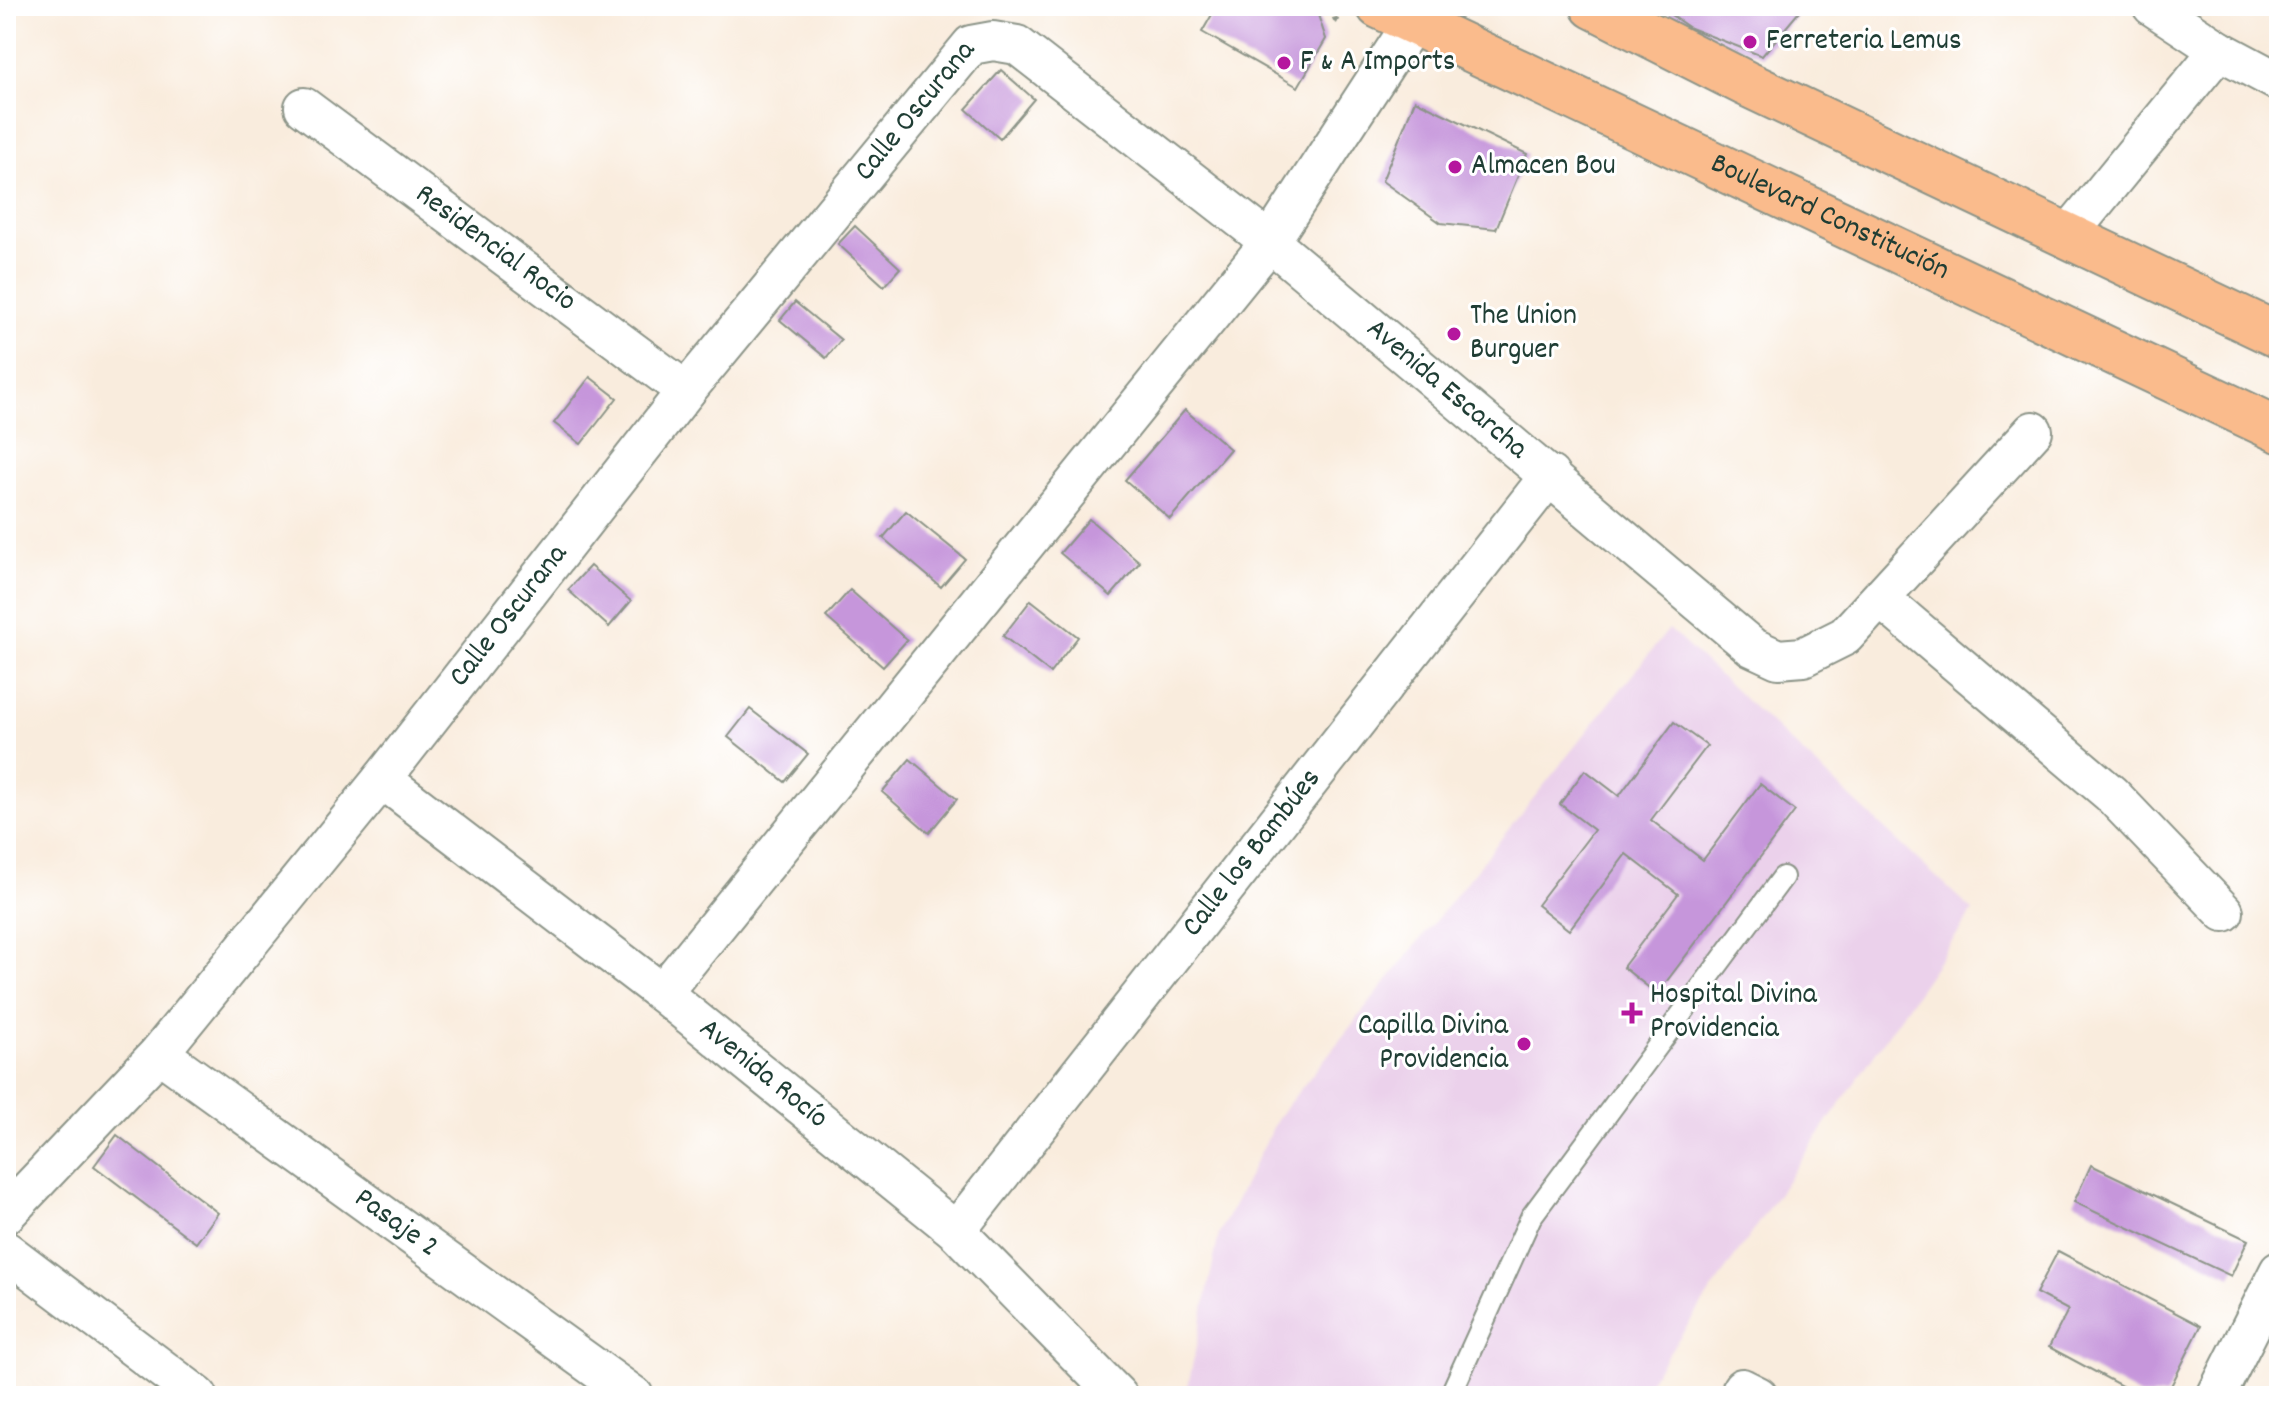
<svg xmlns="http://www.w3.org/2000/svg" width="2285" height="1402" font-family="Dekko,sans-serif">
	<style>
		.built { fill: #ebd1eb }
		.building { fill: #c696db }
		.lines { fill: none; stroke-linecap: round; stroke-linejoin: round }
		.service-casing { stroke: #8c9488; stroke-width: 24 }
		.minor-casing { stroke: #8c9488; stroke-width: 42 }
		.trunk-casing { stroke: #8c9488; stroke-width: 48 }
		.path { stroke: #8c9488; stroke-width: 5; stroke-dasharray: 6 6; stroke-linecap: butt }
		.service { stroke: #fff; stroke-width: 20 }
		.minor { stroke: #fff; stroke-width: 38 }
		.trunk { stroke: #fabb8c; stroke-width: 44 }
		.poi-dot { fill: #b5179e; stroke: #fff; stroke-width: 3 }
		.labels { text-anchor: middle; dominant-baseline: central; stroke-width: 6; stroke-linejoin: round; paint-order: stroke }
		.poi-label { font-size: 30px; fill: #1f3d34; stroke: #fff; text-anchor: start }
		.street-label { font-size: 30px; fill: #1f3d34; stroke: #fff }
	</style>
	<rect width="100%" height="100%" fill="#fff"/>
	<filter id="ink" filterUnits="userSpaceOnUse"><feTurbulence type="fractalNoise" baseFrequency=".0125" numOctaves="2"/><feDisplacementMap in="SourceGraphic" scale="16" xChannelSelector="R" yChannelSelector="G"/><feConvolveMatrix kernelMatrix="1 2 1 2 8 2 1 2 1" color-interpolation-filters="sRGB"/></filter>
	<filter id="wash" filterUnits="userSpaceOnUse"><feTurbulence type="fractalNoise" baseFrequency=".006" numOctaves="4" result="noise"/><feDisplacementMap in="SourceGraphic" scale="32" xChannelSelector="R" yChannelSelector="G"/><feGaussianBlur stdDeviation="1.8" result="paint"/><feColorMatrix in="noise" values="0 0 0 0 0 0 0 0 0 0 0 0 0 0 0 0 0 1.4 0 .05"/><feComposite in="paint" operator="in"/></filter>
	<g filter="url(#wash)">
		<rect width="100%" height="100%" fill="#f9ecdd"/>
		<!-- built -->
		<path class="built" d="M1669 629 1973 911 1639 1396H1186L1219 1234 1279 1116Z"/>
		<g id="blocks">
			<!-- building -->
			<g class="building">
				<path d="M1217 6H1315L1326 39 1298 87 1202 32Z"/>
				<path d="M1658 6H1804L1762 56 1690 28Z"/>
				<path d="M1001 70 1034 99 1000 139 966 109Z"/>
				<path d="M1415 100 1527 154 1496 229 1441 223 1382 181Z"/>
				<path d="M855 226 900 268 884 286 838 244Z"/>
				<path d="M795 302 841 340 826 358 780 320Z"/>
				<path d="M590 377 617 398 581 444 554 423Z"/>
				<path d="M1185 410 1230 449 1170 519 1125 480Z"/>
				<path d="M906 511 965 559 941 587 883 538Z"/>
				<path d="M1089 519 1140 562 1111 596 1060 553Z"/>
				<path d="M590 566 631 601 609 627 568 590Z"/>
				<path d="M850 590 907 640 883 667 826 617Z"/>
				<path d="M1031 600 1078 637 1050 673 1003 636Z"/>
				<path d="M750 709 808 754 785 782 728 737Z"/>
				<path d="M1674 722 1707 746 1651 820 1703 860 1760 784 1795 811 1657 994 1623 967 1678 894 1626 854 1569 930 1537 905 1594 830 1560 804 1585 770 1619 796Z"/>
				<path d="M910 759 957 799 929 833 882 792Z"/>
				<path d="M117 1135 218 1213 196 1243 94 1166Z"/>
				<path d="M2091 1165 2248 1240 2231 1276 2074 1202Z"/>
				<path d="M2058 1251 2201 1326 2166 1396H2140L2049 1347 2068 1310 2036 1293Z"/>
			</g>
		</g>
	</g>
	<g filter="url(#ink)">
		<use href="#blocks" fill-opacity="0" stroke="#8c9488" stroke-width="2"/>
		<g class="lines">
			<!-- service casing -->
			<g class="service-casing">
				<path id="service" d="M1450 1396 1531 1217 1783 877"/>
			</g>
			<!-- minor casing -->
			<g class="minor-casing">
				<g id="minor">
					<path d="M2152 6 2219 50 2279 82"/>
					<path id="s1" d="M304 107 686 391"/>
					<path d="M2068 235 2219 50"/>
					<path d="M1881 599 2111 794 2224 912"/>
					<path id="s2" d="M382 779 662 993 956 1231 1118 1396"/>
					<path d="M662 993 1270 242 1413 22 1426 6"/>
					<path id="s3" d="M159 1053 634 1396"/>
					<path id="s4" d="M6 1214 159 1053 382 779 686 391 971 45 993 41 1017 45 1270 242 1752 647 1778 659 1803 657 1845 636 2033 431"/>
					<path id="s5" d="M956 1231 1550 475"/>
					<path d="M6 1251 198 1396"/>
					<path d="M1742 1388 1758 1396"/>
					<path d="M2216 1396 2279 1271"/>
				</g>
			</g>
			<!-- trunk casing -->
			<g class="trunk-casing">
				<g id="trunk">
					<path id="s6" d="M1379 6 2279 430"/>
					<path d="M1593 6 1745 83 2279 336"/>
				</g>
			</g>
			<!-- path -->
			<path class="path" d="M1331 6 1335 20 1343 24"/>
			<!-- service -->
			<use href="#service" class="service"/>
			<!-- minor -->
			<use href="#minor" class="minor"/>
			<!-- trunk -->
			<use href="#trunk" class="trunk"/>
		</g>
	</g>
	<!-- markers -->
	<g class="poi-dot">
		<circle cx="1750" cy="42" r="8"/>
		<circle cx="1284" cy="63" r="8"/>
		<circle cx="1455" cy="167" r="8"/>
		<circle cx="1454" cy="334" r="8"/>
		<path d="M1628 1001h8v8h8v8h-8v8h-8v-8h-8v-8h8z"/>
		<circle cx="1524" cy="1044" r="8"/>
	</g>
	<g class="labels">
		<!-- poi labels -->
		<g class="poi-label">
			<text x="1766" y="42">Ferreteria Lemus</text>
			<text x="1300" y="63">F &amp; A Imports</text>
			<text x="1471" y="167">Almacen Bou</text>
			<text x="1470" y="317">The Union<tspan x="1470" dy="34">Burguer</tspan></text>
			<text x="1650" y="996">Hospital Divina<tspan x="1650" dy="34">Providencia</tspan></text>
			<text x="1508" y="1027" text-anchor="end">Capilla Divina<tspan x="1508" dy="34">Providencia</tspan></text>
		</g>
		<!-- street labels -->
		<g class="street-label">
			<text stroke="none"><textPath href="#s4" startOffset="1430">Calle Oscurana</textPath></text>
			<text stroke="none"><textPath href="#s6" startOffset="498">Boulevard Constitución</textPath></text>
			<text stroke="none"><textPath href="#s1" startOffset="238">Residencial Rocio</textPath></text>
			<text stroke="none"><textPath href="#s4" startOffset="2114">Avenida Escarcha</textPath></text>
			<text stroke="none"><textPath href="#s4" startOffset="782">Calle Oscurana</textPath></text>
			<text stroke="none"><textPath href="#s5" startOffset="480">Calle los Bambúes</textPath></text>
			<text stroke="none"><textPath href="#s2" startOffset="482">Avenida Rocío</textPath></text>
			<text stroke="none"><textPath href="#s3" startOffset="292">Pasaje 2</textPath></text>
		</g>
	</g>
	<!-- margin -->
	<rect width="2285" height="1402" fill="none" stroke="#fff" stroke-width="32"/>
</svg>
